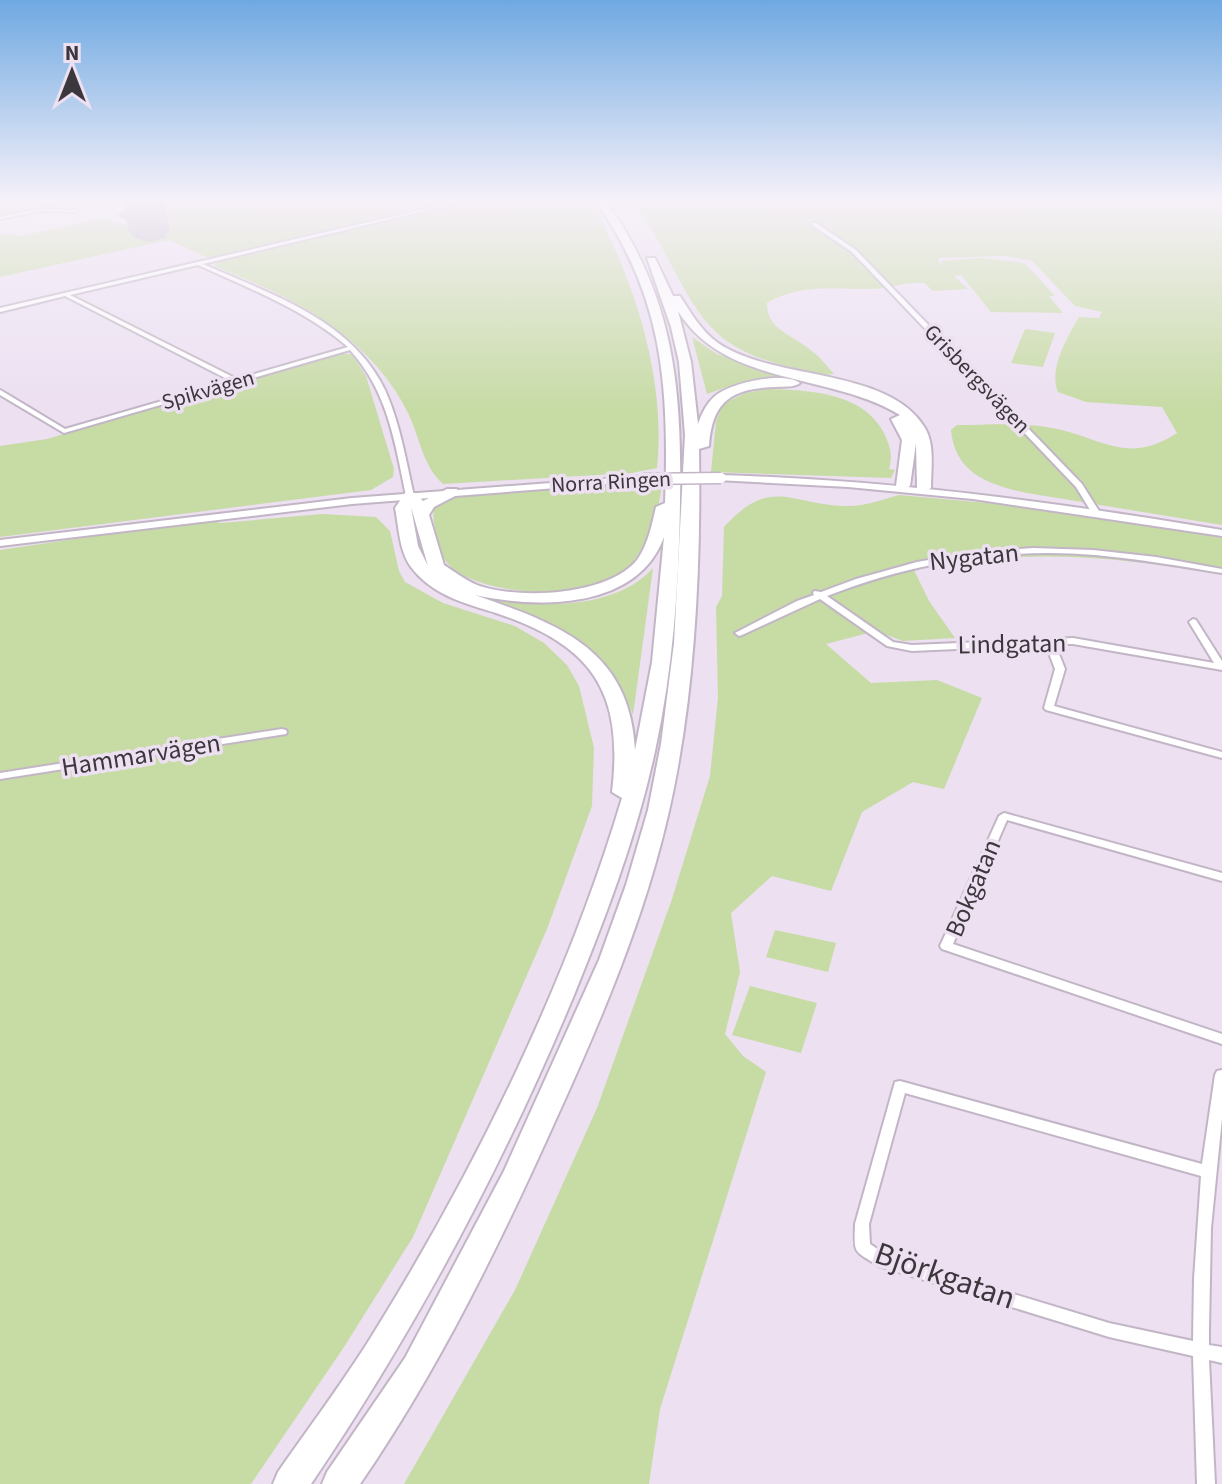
<svg xmlns="http://www.w3.org/2000/svg" width="1222" height="1484" font-family="'Source Sans 3',sans-serif">
	<style>
		.green { fill: #c7dba5 }
		.lines { fill: none; stroke-linecap: round; stroke-linejoin: round }
		.taxiway { fill: #b6acba; fill-rule: evenodd }
		.runway { fill: #b6acba; fill-rule: evenodd }
		.street-casing { stroke: #c2b6c6; stroke-width: 4 }
		.secondary-casing { stroke: #c2b6c6; stroke-width: 4 }
		.highway-casing { stroke: #c2b6c6; stroke-width: 4 }
		.street { fill: #fff; fill-rule: evenodd }
		.secondary { fill: #fff; fill-rule: evenodd }
		.highway { fill: #fff; fill-rule: evenodd }
		.secondary-bridge-casing { stroke: #c2b6c6; stroke-width: 13; stroke-linecap: butt }
		.secondary-bridge { stroke: #fff; stroke-width: 10 }
		.labels { text-anchor: middle; dominant-baseline: central; stroke-width: 7; stroke-linejoin: round; paint-order: stroke }
		.far-street-label { font-size: 22px; fill: #3c373d; stroke: #ece0f1 }
		.street-label { font-size: 26px; fill: #3c373d; stroke: #ece0f1 }
		.near-street-label { font-size: 32px; fill: #3c373d; stroke: #ece0f1 }
	</style>
	<rect width="100%" height="100%" fill="#ece0f1"/>
	<!-- green -->
	<g class="green">
		<path d="M0 199H455L210 259 169 240 0 277V234L20 236 105 218 143 232 161 227 152 199 82 209 32 210 0 217Z"/>
		<path d="M482 199H587L595 208C636 285 666 380 657 468L632 473 443 484C423 466 420 439 409 415 371 336 291 296 214 266L220 260Z"/>
		<path d="M628 199H1222V525L1027 493C990 485 955 474 951 430L957 425C988 425 1022 422 1052 428 1101 437 1127 466 1177 433L1162 407 1086 402 1058 392C1048 369 1068 336 1079 317L1099 318 1102 312 1075 306 1032 261 1005 256 939 258 938 261 945 267 941 261 981 258 1025 263 1055 296H1049L1063 313 991 312 961 275 954 276 968 289 933 291 924 283H917C902 283 888 288 873 289 838 290 800 283 767 303 766 330 794 335 812 351 820 357 827 366 834 374L823 375C785 366 739 358 711 327 677 290 664 236 628 199Z"/>
		<path d="M1025 329 1055 333 1043 367 1011 363Z"/>
		<path d="M692 337 717 354 792 379 732 385 707 394Z"/>
		<path d="M333 354H352L366 376 394 469 393 477 371 490 0 537V446L47 439Z"/>
		<path d="M767 389C808 390 863 392 884 433 890 446 893 455 889 469L895 470 891 478 711 472 716 422 723 404 745 393Z"/>
		<path d="M662 483C659 513 648 545 628 568 597 603 480 598 448 564 439 554 436 536 434 523 432 511 434 505 445 498L519 490Z"/>
		<path d="M899 495 1053 509 1222 538V575C1114 555 1022 549 913 568L929 601 955 638 903 641 876 631 826 644 871 683 937 680 982 698 944 789 913 782 862 812 831 891 772 876 731 913 740 972 725 1034 743 1056 766 1072 660 1409 649 1484H404L515 1290 597 1108 672 899 710 776 718 698 716 607 722 596 724 527C771 476 788 504 844 506 864 507 881 500 899 495Z"/>
		<path d="M322 514 376 517 390 531 399 571 405 582 443 603 515 626 544 643 567 665 579 686 594 748 592 806 547 929 413 1237 344 1347 251 1484H0V550L204 520 221 523Z"/>
		<path d="M653 568 633 715C610 647 556 624 493 599 544 608 616 609 653 568Z"/>
		<path d="M775 930 836 943 828 972 766 957Z"/>
		<path d="M750 986 817 1003 801 1053 732 1035Z"/>
	</g>
	<g class="lines">
		<!-- taxiway -->
		<path class="taxiway" d="M146 209 155 214 152 218 126 220 117 215 126 210Z"/>
		<!-- runway -->
		<path class="runway" d="M124 199H162L170 229 164 238 149 242 134 238 128 229Z"/>
		<!-- street casing -->
		<g class="street-casing">
			<g id="street">
				<path d="M468 199H475L203 264C270 294 351 319 385 390 400 423 406 461 414 496L413 498H407L406 496C395 443 388 392 350 350L64 433 0 395V390L2 391 65 429 231 381 65 296 0 312V308ZM198 265C250 289 304 309 348 347L237 379 70 295Z"/>
				<path d="M40 209 75 210 77 211 75 212 40 211 0 219V217Z"/>
				<path d="M812 223H816L856 250 1082 484 1099 511 1098 513H1092L1076 487 852 252 812 225Z"/>
				<path d="M1033 548 1093 550 1156 557 1222 569V573C1180 566 1138 559 1095 555 1003 547 912 563 827 596L893 642 912 645 1073 638 1214 663 1189 622 1193 619 1196 620 1222 661V670L1073 644H1055L1065 669 1054 706 1222 752V758L1046 710 1044 708 1055 669 1046 645 912 651 887 646 820 599 742 635 739 636 735 633 797 601 814 595 813 593 814 591 821 592 856 579 917 562 974 552Z"/>
				<path d="M282 729 286 730 287 732 286 734 0 779V773Z"/>
				<path d="M1004 813 1222 873V881L1007 820 953 944 1222 1034V1044L942 949 940 946 999 816Z"/>
				<path d="M1222 1070V1118L1211 1228 1209 1330V1345L1222 1347V1363L1209 1360 1215 1484H1197L1193 1356 1109 1337 879 1266C853 1250 854 1255 855 1224L895 1082 900 1081 1202 1164 1215 1075 1217 1071ZM905 1093 1201 1176 1194 1279 1193 1341 1109 1323 888 1256 870 1244 869 1224Z"/>
			</g>
		</g>
		<!-- secondary casing -->
		<g class="secondary-casing">
			<g id="secondary">
				<path d="M721 475C890 480 1056 502 1222 530V536L973 499 848 487 717 480V476Z"/>
				<path d="M643 476 647 477V481L352 504 0 546V540L352 498Z"/>
			</g>
		</g>
		<!-- highway casing -->
		<g class="highway-casing">
			<g id="highway">
				<path d="M594 199H604C674 294 682 387 680 502 679 585 673 669 655 751 637 835 606 916 574 995 502 1168 416 1329 311 1484H273L278 1472C308 1429 340 1386 368 1342 472 1176 566 986 622 798L612 792C624 691 592 645 496 613 464 603 432 595 411 567 399 550 399 528 395 508L405 493H415L423 501 447 489H457V495L434 507 429 515 444 565C455 572 465 580 477 585 517 600 608 596 637 560 648 545 652 524 656 507L665 503C669 387 664 296 594 199ZM411 507 428 566 418 546ZM664 537 652 662 635 750C630 649 558 624 475 595 539 609 637 610 664 537Z"/>
				<path d="M647 258H655L673 296H680C691 313 701 331 718 343 773 381 889 367 925 428 935 445 931 469 931 488L924 492 917 488 916 443 910 486 903 490 896 486 902 440 891 419 900 415C829 372 725 387 678 311L691 362 698 424C702 413 706 404 715 396 730 383 783 371 800 383 793 388 785 386 776 387 732 388 712 401 709 446L699 449C701 566 695 697 669 811 645 917 602 1018 557 1117 500 1244 439 1369 360 1484H322L327 1472 405 1358 504 1171 599 960 626 885 648 810 661 744 674 643 685 435 679 362 671 327Z"/>
			</g>
		</g>
		<!-- street -->
		<use href="#street" class="street"/>
		<!-- secondary -->
		<use href="#secondary" class="secondary"/>
		<!-- highway -->
		<use href="#highway" class="highway"/>
		<!-- secondary-bridge casing -->
		<g class="secondary-bridge-casing">
			<path id="secondary-bridge" d="M643 479 721 478"/>
		</g>
		<!-- secondary-bridge -->
		<use href="#secondary-bridge" class="secondary-bridge"/>
	</g>
	<!-- sky -->
	<linearGradient id="sky" x2="0" y2="1"><stop stop-color="#6fa9e2"/><stop offset="0.49" stop-color="#f6f1f9"/><stop offset="1" stop-color="#f6f1f9" stop-opacity="0"/></linearGradient>
	<rect width="1222" height="407" fill="url(#sky)"/>
	<g class="labels">
		<!-- far-street labels -->
		<g class="far-street-label">
			<text transform="translate(977 379) rotate(46)">Grisbergsvägen</text>
			<text transform="translate(208 390) rotate(-16)">Spikvägen</text>
			<text transform="translate(611 482) rotate(-3)">Norra Ringen</text>
		</g>
		<!-- street labels -->
		<g class="street-label">
			<text transform="translate(974 557) rotate(-6)">Nygatan</text>
			<text transform="translate(1012 644) rotate(-1)">Lindgatan</text>
			<text transform="translate(141 755) rotate(-9)">Hammarvägen</text>
			<text transform="translate(973 888) rotate(-67)">Bokgatan</text>
		</g>
		<!-- near-street labels -->
		<g class="near-street-label">
			<text transform="translate(945 1276) rotate(19)">Björkgatan</text>
		</g>
	</g>
	<!-- north arrow -->
	<g transform="translate(72 72)" stroke="#ece0f1" stroke-width="6" paint-order="stroke">
	<path d="M0-6L14 30L0 20L-14 30Z" fill="#3c373d"/>
	<text y="-12" font-size="22" font-weight="bold" text-anchor="middle" fill="#3c373d">N</text>
	</g>
</svg>
